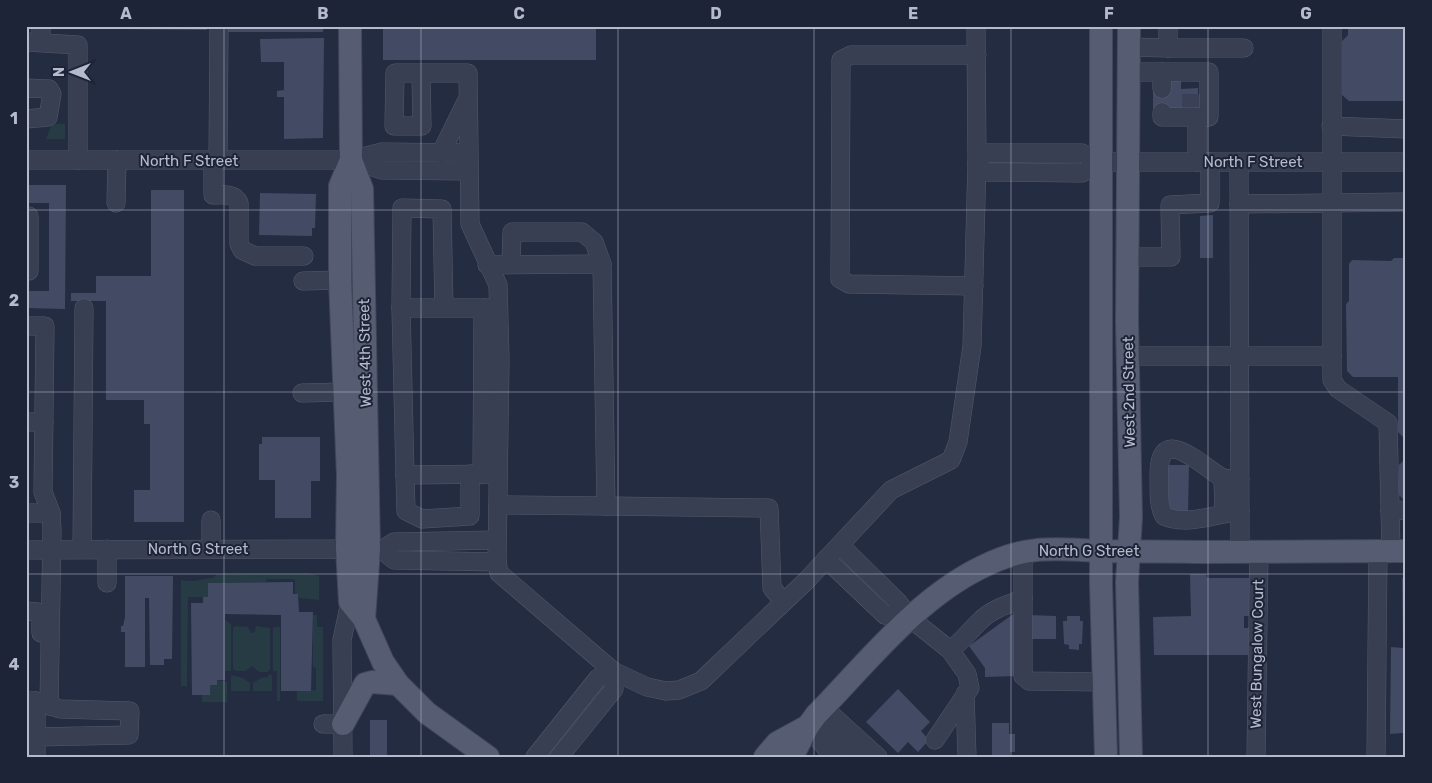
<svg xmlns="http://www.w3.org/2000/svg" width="1432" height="783" font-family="Rubik,sans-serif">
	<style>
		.green { fill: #263b43 }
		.building { fill: #434b64 }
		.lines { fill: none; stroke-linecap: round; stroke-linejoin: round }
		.minor-tunnel { stroke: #3a4157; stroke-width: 18; stroke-dasharray: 18 9; stroke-linecap: butt }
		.minor-casing { stroke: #535a6c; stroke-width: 19 }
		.major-casing { stroke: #42485b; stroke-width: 24 }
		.minor { stroke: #383f52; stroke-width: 18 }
		.major { stroke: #565d72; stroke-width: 22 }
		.grid { fill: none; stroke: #b5bacc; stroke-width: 1; stroke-opacity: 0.55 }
		.labels { text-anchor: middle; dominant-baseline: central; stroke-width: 4; stroke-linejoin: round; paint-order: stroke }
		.street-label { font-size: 15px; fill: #b5bacc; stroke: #1d2437 }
		.neatline { fill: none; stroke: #b5bacc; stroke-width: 2 }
		.grid-label { font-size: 16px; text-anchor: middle; font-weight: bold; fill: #b5bacc }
	</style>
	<rect width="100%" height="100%" fill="#242c42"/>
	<!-- green -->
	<g class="green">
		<path d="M52 124H65V139H46Z"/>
		<path d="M308 573 319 576V600L299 598 298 594H295V580L291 579H266V582L208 583V597H188L187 686H181V580C197 583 197 579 213 578L217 574Z"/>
		<path d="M313 615H317V627H323V701H297V691L316 690V668L313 667Z"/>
		<path d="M225 620 231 624V671H225Z"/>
		<path d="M235 626 248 627 251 633 255 632 256 626 270 628V669L268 672H259L252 666 245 671H236L233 669V628Z"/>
		<path d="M273 627H280V701H277V671H273Z"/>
		<path d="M231 675 243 678 250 683V691H231Z"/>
		<path d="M268 675H272V691H253V683L261 678 268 677Z"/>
		<path d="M217 680 227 682V702H202V695L210 685H217Z"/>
	</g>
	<!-- building -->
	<g class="building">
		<path d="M118 26H207V30L118 29Z"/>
		<rect x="227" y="26" width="96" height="6"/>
		<rect x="383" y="26" width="213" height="34"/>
		<path d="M1348 26H1406V101H1349L1342 95V41L1348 35Z"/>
		<path d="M324 38 323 138 284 139V97H277V91L284 90V62H261L260 39Z"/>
		<path d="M1171 80H1181V89L1198 88V112H1153V88L1171 89Z"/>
		<path d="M26 185H66L65 309 26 308V291H49V203H26Z"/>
		<path d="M151 190H184V522H134V490H150V424H144V400H106V301H71V293H96V276H151Z"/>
		<path d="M260 193 316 194 315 228H312V236L259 235Z"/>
		<path d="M1213 215V258H1200V216Z"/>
		<path d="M1394 258H1406V440L1398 432V377H1353L1347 371 1346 304 1349 301V264L1352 260 1391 261Z"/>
		<path d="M262 437H320V481H311V518H275V480H259V444H262Z"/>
		<path d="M1406 458V502L1399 495V465Z"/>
		<path d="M1163 465H1189L1188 513H1167Z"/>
		<path d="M1190 574H1206L1207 578H1250L1249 616H1244V628H1253L1252 655H1154L1153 617 1191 616Z"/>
		<path d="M125 576H173L172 659H164V665H150L149 598H145V667H125V632H121V626H123L125 617Z"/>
		<path d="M1402 578H1406V757H1403V733L1390 734 1391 647 1403 648Z"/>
		<path d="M293 582V594H298L299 612H313L311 691H281V615L225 614V680H217V685H210V695H192L191 603H203V597H208V583Z"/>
		<path d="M1016 612 1017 676 985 677V668L969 646Z"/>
		<path d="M1029 615 1056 616V639H1029Z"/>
		<path d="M1067 616H1080V621H1083L1082 644H1079V650L1069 649V645L1064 644 1063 621H1067Z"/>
		<path d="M898 689 930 722 921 731 929 740 918 752 908 742 898 753 866 722Z"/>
		<rect x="370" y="720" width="17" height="37"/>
		<path d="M992 723H1009V734H1015V752H1010V757H992Z"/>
	</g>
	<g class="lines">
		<!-- minor-tunnel -->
		<path class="minor-tunnel" d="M1191 112V89"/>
		<!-- minor casing -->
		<g class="minor-casing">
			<g id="minor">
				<path d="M41 26V42"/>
				<path d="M1332 26V380L1338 389 1388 423 1391 551"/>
				<path d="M26 42 78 45V160"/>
				<path d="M1129 47 1168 48V26"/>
				<path d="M1168 48H1244"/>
				<path d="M1129 72H1162V89"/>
				<path d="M1162 72H1209V117H1197"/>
				<path d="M421 73 422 126H394L395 73H468L470 224 498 285 500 359 497 562 499 573 613 671 647 687 666 691 679 690 701 681 806 581 891 490 951 460 958 442 972 346 977 163 976 26"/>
				<path d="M26 88 49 89 52 94 48 117 26 119"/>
				<path d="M1162 112V117H1197V162"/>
				<path d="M1331 126 1406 129"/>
				<path d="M441 153 466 102"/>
				<path d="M26 160H351L382 152 468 153"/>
				<path d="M352 160 382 170 468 171"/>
				<path d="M213 161V195C223 195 235 193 239 203V244L242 250 255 256H304"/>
				<path d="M218 161 219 26"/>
				<path d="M1101 162 1082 173 985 172 977 163 985 153H1082L1101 162H1406"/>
				<path d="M1239 162 1240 551"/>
				<path d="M116 203 117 160"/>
				<path d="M1239 204 1406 202"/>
				<path d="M26 216H29V271H26"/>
				<path d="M1127 257H1171L1170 205 1210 203V162"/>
				<path d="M511 264 512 232H582L594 242 602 264"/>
				<path d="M487 265 602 264 606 506 498 505"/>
				<path d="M303 281 340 280"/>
				<path d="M974 286 849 284 840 279 841 60 851 55H977"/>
				<path d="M401 308 405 475"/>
				<path d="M444 308 442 209 402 208 401 308H498"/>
				<path d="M26 326H45L43 492 51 513 52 530 49 706"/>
				<path d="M1128 356H1332"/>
				<path d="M302 393 343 392"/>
				<path d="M26 422H44"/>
				<path d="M470 474V516L422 519 406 511 405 475 498 474"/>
				<path d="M482 474 483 308"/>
				<path d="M1223 479 1224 513"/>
				<path d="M1240 479C1234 479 1226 480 1221 477 1202 466 1159 422 1159 474 1160 488 1157 503 1164 516 1186 526 1217 514 1240 511"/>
				<path d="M606 506 769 508 772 588 784 602"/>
				<path d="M1390 511 1406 510"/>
				<path d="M26 513H51"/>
				<path d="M211 520V548"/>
				<path d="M840 545 898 602 911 619 950 650 967 674 970 688 935 740"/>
				<path d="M82 549 84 308"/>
				<path d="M26 550 369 549 382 550 394 560 497 562"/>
				<path d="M382 550 394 542 497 540"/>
				<path d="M1023 552V676L1029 681 1104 682"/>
				<path d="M826 559 885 615 911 619"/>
				<path d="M107 583V549"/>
				<path d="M26 611 38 612 41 615V633"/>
				<path d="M950 650C962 642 970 630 981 620 992 609 1009 604 1023 599"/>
				<path d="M965 694 967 757"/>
				<path d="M26 701H36L60 709 130 711 129 735 36 737V757"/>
				<path d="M36 701V737"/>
				<path d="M824 708 878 757"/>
				<path d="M816 715 857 757"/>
				<path d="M323 724H343"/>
				<path d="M808 726 833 757"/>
				<path d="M343 757 342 640 350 602"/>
				<path d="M535 757 598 678 613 671"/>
				<path d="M559 757 614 689 613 671"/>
				<path d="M1256 757 1259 551"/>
				<path d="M1376 757 1378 551"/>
			</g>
		</g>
		<!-- major casing -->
		<g class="major-casing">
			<g id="major">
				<path d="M350 26 351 160 362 189 369 549 364 619"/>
				<path d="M1101 26V584L1106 757"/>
				<path d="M1129 26 1127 321 1131 517 1127 582 1131 757"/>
				<path d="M351 160 340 186V280L348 476 347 548 350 602 364 619 383 662 398 684 427 713 488 757"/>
				<path d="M343 724 365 684 372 682 398 684"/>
				<path d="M765 757 777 743 808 726"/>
				<path d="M792 757 808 726 816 715C866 664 916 599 982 567 1028 544 1054 549 1103 551 1136 552 1169 551 1201 552 1269 552 1338 551 1406 551"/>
			</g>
		</g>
		<!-- minor -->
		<use href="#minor" class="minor"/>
		<!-- major -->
		<use href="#major" class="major"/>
	</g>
	<!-- grid -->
	<path class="grid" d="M224 26V757M421 26V757M618 26V757M814 26V757M1011 26V757M1208 26V757M26 210H1406M26 392H1406M26 574H1406"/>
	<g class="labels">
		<!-- street labels -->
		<g class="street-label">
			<text x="189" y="161">North F Street</text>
			<text x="1253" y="162">North F Street</text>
			<text transform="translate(365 353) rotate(-91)">West 4th Street</text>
			<text transform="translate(1129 392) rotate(-91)">West 2nd Street</text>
			<text x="198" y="549">North G Street</text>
			<text x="1089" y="551">North G Street</text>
			<text transform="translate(1257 654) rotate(-89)">West Bungalow Court</text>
		</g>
	</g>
	<!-- border -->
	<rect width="1432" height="783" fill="none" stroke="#1d2437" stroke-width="55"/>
	<!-- north arrow -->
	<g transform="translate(72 72) rotate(270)" stroke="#1d2437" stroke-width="4" paint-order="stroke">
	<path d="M0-4L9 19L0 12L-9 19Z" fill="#b5bacc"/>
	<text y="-8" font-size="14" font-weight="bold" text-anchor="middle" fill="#b5bacc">N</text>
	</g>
	<rect x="28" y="28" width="1376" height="728" class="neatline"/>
	<g class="grid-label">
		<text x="126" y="19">A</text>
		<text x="323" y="19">B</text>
		<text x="519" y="19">C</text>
		<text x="716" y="19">D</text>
		<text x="913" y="19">E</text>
		<text x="1109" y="19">F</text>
		<text x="1306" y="19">G</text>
		<text x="14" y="124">1</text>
		<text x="14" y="306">2</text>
		<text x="14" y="488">3</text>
		<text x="14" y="670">4</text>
	</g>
</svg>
